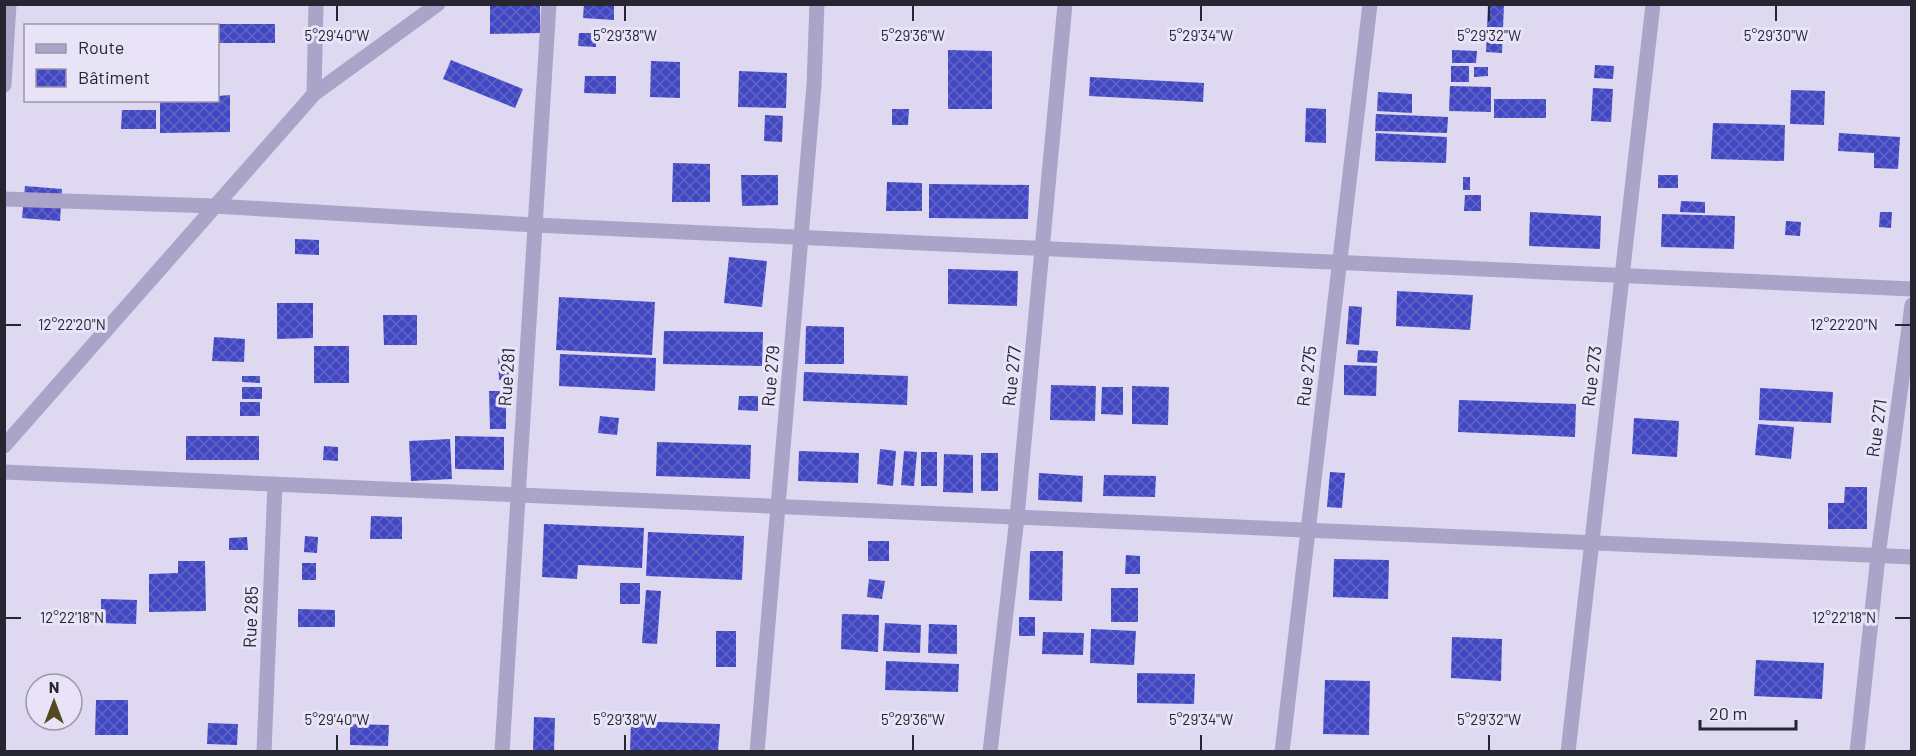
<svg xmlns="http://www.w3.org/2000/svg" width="1916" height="756" font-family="Barlow,sans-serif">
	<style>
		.building { fill: url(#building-cross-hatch) }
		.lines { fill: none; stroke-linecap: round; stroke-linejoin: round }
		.street { stroke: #aaa4c8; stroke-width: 15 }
		.ticks { fill: none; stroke: #262633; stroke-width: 2 }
		.labels { text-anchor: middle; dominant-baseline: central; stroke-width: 6; stroke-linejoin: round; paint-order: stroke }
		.street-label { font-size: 18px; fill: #262633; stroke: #e9e3f8 }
		.ticks-label { font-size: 15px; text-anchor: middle; fill: #262633; stroke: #e9e3f8; stroke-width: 6; stroke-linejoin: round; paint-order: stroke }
	</style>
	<defs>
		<pattern id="building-cross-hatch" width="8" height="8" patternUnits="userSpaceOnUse" patternTransform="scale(1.5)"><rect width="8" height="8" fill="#4247c4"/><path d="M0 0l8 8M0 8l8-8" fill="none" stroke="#6165c4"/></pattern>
	</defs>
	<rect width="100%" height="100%" fill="#ded8f0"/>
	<!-- building -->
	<g class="building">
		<path d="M490 4H540V33L490 34Z"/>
		<path d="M584 4H614V20L583 18Z"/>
		<path d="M1488 4H1504L1502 53 1486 52Z"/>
		<rect x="218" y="24" width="57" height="19"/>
		<path d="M579 33H596V47L578 46Z"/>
		<path d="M948 50 992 51V109H948Z"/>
		<path d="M1452 50 1477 51 1476 63H1452Z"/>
		<path d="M451 60 523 89 515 108 443 79Z"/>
		<path d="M651 61 680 62V98L650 97Z"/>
		<path d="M1595 65 1614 66 1613 79 1594 78Z"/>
		<rect x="1451" y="66" width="18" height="16"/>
		<path d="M1474 67H1488V76L1474 77Z"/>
		<path d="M739 71 787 73 786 108 738 107Z"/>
		<path d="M585 76H616V94L584 93Z"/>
		<path d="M1090 77 1204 83 1203 102 1089 96Z"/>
		<path d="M1450 86 1491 87V112L1449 111Z"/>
		<path d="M1593 88 1613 89 1611 122 1591 121Z"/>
		<path d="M1791 90 1825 91 1824 125 1790 124Z"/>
		<path d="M1378 92 1412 94V113L1377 111Z"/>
		<path d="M230 95V132L160 133V100H218V96Z"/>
		<rect x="1494" y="99" width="52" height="19"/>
		<path d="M1306 108 1326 109V143L1305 142Z"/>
		<path d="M892 109H909L908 125H892Z"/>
		<path d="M122 110H156V129H121Z"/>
		<path d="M1376 114 1448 117 1447 133 1375 131Z"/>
		<path d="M765 115 783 116 782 142 764 141Z"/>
		<path d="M1713 123 1785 125 1784 161 1711 159Z"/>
		<path d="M1376 133 1447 137 1446 163 1375 161Z"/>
		<path d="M1839 133 1900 137 1898 169 1874 168V153L1838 151Z"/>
		<path d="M673 163 710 164V202H672Z"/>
		<path d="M741 175H778V205L742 206Z"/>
		<rect x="1658" y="175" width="20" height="13"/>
		<rect x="1463" y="177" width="7" height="13"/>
		<path d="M887 182 922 183V211H886Z"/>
		<path d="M929 184 1029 185 1028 219 929 218Z"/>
		<path d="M25 186 62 189 60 221 22 218Z"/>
		<path d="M1465 195H1481V211H1464Z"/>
		<path d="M1681 201 1705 202V213L1680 212Z"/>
		<path d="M1530 212 1601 216 1600 249 1529 246Z"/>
		<path d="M1880 212H1892L1891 228 1879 227Z"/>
		<path d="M1662 214 1735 216 1734 249 1661 247Z"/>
		<path d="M1786 221 1801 222 1800 236 1785 235Z"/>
		<path d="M295 239 319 240V255L295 254Z"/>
		<path d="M729 257 767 261 762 307 724 303Z"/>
		<path d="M948 269 1018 271 1017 306 948 304Z"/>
		<path d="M1397 291 1473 295 1470 330 1396 326Z"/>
		<path d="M559 297 655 302 652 355 556 350Z"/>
		<path d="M277 303H313V338L277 339Z"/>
		<path d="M1349 306 1362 307 1359 345 1346 344Z"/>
		<path d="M383 315H417V345H384Z"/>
		<path d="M806 326 844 327V364H805Z"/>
		<path d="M664 331 763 332 762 366 663 364Z"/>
		<path d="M214 337 245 339 244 362 212 361Z"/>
		<rect x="314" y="346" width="35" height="37"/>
		<path d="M1358 350 1378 351 1377 363 1357 362Z"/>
		<path d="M560 354 656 358 655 391 559 386Z"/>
		<path d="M508 357 509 380H499L498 358Z"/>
		<path d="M1344 365 1377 366 1376 396 1344 395Z"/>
		<path d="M804 372 908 376 907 405 803 401Z"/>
		<path d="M242 376H260V383L242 382Z"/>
		<path d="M1051 385 1096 386 1095 421 1050 420Z"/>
		<path d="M1132 386 1169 387 1168 425 1132 424Z"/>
		<rect x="242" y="387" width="20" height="12"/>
		<path d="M1102 387H1123V415L1101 414Z"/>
		<path d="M1760 388 1833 392 1831 423 1759 420Z"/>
		<path d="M489 391H506V429H490Z"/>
		<path d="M739 396H758V411L738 410Z"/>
		<path d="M1459 400 1576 404 1575 437 1458 432Z"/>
		<rect x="240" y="402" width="20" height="14"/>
		<path d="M600 416 619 418 617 435 598 433Z"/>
		<path d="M1634 418 1679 421 1677 457 1632 454Z"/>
		<path d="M1758 424 1794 427 1791 459 1755 455Z"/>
		<rect x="186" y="436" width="73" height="24"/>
		<path d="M455 436 504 437V470L455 469Z"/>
		<path d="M450 439 452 479 411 481 409 441Z"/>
		<path d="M657 442 751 445 750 479 656 476Z"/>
		<path d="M324 446 338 447V461L323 460Z"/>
		<path d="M880 449 896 451 893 486 877 484Z"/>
		<path d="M799 451 859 453 858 483 798 481Z"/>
		<path d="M904 451 917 452 914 486 901 485Z"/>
		<rect x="921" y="452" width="16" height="34"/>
		<rect x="981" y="453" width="17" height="38"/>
		<path d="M944 454 973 455V493L943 492Z"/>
		<path d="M1330 472 1345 473 1342 508 1327 507Z"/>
		<path d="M1039 473 1083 476 1082 502 1038 500Z"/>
		<path d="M1104 475 1156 476 1155 497 1103 496Z"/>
		<path d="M1845 487H1867V529H1828V503H1844Z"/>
		<path d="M371 516 402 517V539H370Z"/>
		<path d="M544 524 644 528 642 568 578 565 577 579 542 577Z"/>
		<path d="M648 532 744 536 742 580 646 576Z"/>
		<path d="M305 536 318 537 317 553 304 552Z"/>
		<path d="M247 537 248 550H229V538Z"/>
		<rect x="868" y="541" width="21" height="20"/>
		<path d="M1030 551H1063L1062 601 1029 600Z"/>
		<path d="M1126 555 1140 556V574H1125Z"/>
		<path d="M1334 559 1389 560 1388 599 1333 597Z"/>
		<path d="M178 561H205L206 611 149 612V574L178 573Z"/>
		<rect x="302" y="563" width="14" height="17"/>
		<path d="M869 579 885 581 882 599 867 597Z"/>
		<rect x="620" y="583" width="20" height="21"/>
		<rect x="1111" y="588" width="27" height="34"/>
		<path d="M646 590 661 591 657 644 642 643Z"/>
		<path d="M101 599 137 600 136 624 101 623Z"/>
		<path d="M298 609 335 610V627H298Z"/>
		<path d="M842 614 879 615 878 652 841 649Z"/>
		<rect x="1019" y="617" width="16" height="19"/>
		<path d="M885 623 921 625 920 653 883 651Z"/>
		<path d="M929 624 957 625V654L928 653Z"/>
		<path d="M1091 629 1136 631 1134 665 1090 663Z"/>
		<rect x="716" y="631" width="20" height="36"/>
		<path d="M1043 632 1084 633 1083 655 1042 654Z"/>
		<path d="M1452 637 1502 639 1501 681 1451 678Z"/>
		<path d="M1756 660 1824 663 1822 699 1754 696Z"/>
		<path d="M886 661 959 664 958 692 885 690Z"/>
		<path d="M1137 673 1195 674 1194 704 1137 703Z"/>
		<path d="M1325 680 1370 681 1369 735 1323 734Z"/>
		<path d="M96 700H128V735H95Z"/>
		<path d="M534 717 555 718 554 752H533Z"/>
		<path d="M631 721 720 724 718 752H630Z"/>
		<path d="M208 723 238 724 237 745 207 744Z"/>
		<path d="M350 724 389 725 388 746 350 745Z"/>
	</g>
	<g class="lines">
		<!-- street -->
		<g class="street">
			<path d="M4 85 9 4"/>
			<path d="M314 94 316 4"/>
			<path d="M4 199 214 206 535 225 1912 289"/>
			<path d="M4 446 314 94 438 4"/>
			<path d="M4 472 1912 557"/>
			<path d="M264 752 275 484"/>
			<path d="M502 752 549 4"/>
			<path d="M757 752 814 85 817 4"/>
			<path d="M990 752 1017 517 1065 4"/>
			<path d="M1282 752 1370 4"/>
			<path d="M1568 752 1653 4"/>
			<path d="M1857 752 1878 556 1912 305"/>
		</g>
	</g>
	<!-- ticks -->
	<path class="ticks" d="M337 6V21M625 6V21M913 6V21M1201 6V21M1489 6V21M1776 6V21M6 325H21M1895 325H1910M6 618H21M1895 618H1910M337 735V750M625 735V750M913 735V750M1201 735V750M1489 735V750"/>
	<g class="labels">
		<!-- street labels -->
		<g class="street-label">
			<text transform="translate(770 376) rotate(-85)">Rue 279</text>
			<text transform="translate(1011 376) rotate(-84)">Rue 277</text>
			<text transform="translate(1306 376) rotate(-83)">Rue 275</text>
			<text transform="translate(1591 376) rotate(-83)">Rue 273</text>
			<text transform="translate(506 377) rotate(-86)">Rue 281</text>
			<text transform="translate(1876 428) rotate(-82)">Rue 271</text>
			<text transform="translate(250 617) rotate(-88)">Rue 285</text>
		</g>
	</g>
	<g class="ticks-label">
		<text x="337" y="41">5°29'40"W</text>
		<text x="625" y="41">5°29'38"W</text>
		<text x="913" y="41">5°29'36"W</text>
		<text x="1201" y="41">5°29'34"W</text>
		<text x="1489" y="41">5°29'32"W</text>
		<text x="1776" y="41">5°29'30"W</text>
		<text x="72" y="330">12°22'20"N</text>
		<text x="1844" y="330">12°22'20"N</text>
		<text x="72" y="623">12°22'18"N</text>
		<text x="1844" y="623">12°22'18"N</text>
		<text x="337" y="725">5°29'40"W</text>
		<text x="625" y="725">5°29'38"W</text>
		<text x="913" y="725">5°29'36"W</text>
		<text x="1201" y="725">5°29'34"W</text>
		<text x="1489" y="725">5°29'32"W</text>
	</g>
	<!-- border -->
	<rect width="1916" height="756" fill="none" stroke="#262633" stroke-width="12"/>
	<!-- legend -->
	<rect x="24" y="24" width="195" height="78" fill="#e9e3f8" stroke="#9b97a9" stroke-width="1.5"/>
	<rect x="36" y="44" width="30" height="9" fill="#aaa4c8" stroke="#9b97a9" stroke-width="1.5"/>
	<text x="78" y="54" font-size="18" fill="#262633">Route</text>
	<rect x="36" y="69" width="30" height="18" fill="url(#building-cross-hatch)" stroke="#9b97a9" stroke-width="1.5"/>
	<text x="78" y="84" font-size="18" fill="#262633">Bâtiment</text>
	<!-- north arrow -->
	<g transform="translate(54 702)"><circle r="28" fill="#e9e3f8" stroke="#9b97a9" stroke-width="1.5"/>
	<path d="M0-4.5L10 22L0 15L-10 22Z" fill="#54481c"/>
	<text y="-9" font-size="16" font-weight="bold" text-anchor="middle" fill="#262633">N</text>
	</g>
	<!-- scale -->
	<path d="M1700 720v9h96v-9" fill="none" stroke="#262633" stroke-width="3"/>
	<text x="1709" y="720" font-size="18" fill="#262633" stroke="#e9e3f8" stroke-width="4.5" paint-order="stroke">20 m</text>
</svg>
